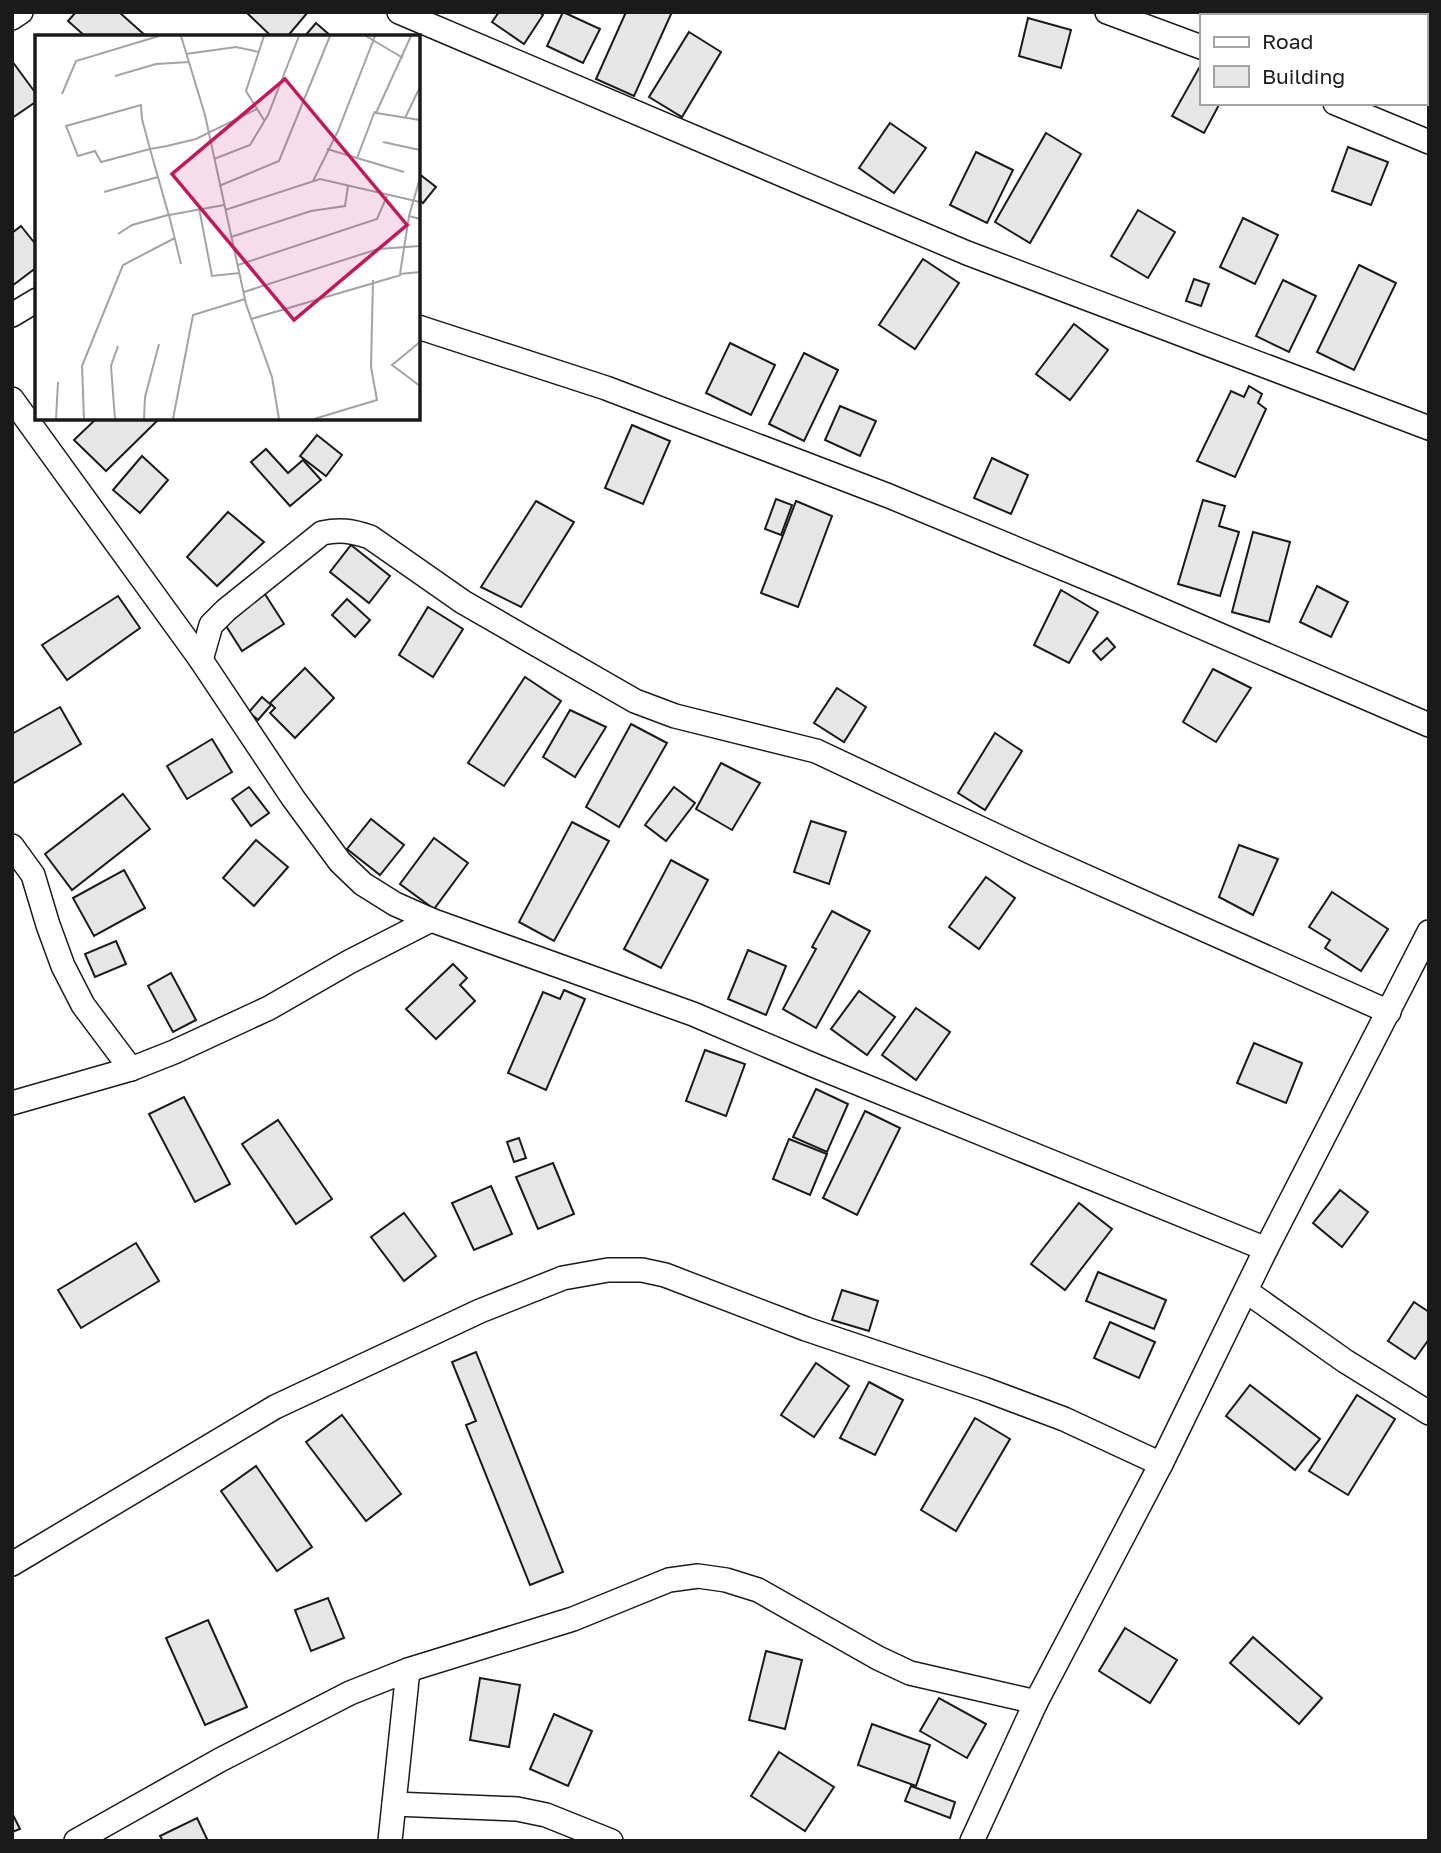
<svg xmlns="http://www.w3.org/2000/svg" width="1441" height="1853" font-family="'Golos Text',sans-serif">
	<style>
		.building { fill: #e6e6e6; stroke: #1a1a1a; stroke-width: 2 }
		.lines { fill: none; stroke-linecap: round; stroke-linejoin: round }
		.minor-casing { stroke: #1a1a1a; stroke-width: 26 }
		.minor { stroke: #fff; stroke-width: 23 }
		.inset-road { fill: none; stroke: #a3a3a3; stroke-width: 2 }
		.view { fill: #c2185b; fill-opacity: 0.15; stroke: #c2185b; stroke-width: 3.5 }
		.inset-edge { fill: none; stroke: #1a1a1a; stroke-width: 3.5 }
	</style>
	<rect width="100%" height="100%" fill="#fff"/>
	<!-- building -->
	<g class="building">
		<path d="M76 12H119L147 37H86L68 21Z"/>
		<path d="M246 12H308L287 37H272Z"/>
		<path d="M499 12H539L543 15 524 44 492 22Z"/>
		<path d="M563 12 600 29 583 63 547 46Z"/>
		<path d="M626 12H672L634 96 596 79Z"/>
		<path d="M1337 12H1380L1379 16H1336Z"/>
		<path d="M1028 18 1071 30 1061 68 1019 56Z"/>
		<path d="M316 23 332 37H304Z"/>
		<path d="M689 32 721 52 682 117 649 97Z"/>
		<path d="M12 61 37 95V101L12 118Z"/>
		<path d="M1199 68 1201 69V103H1220L1204 133 1172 116Z"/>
		<path d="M890 123 926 148 894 193 859 168Z"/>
		<path d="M1046 133 1081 154 1030 243 995 222Z"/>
		<path d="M1348 147 1388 162 1371 205 1332 191Z"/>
		<path d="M976 152 1013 170 987 223 950 205Z"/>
		<path d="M418 173 436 187 423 203 418 199Z"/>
		<path d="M1138 210 1175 232 1148 278 1111 256Z"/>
		<path d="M1243 218 1278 235 1255 284 1220 267Z"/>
		<path d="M21 226 37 246V267L12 286V233Z"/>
		<path d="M923 259 959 283 915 349 879 325Z"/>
		<path d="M1359 265 1396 283 1354 370 1317 352Z"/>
		<path d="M1194 279 1209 284 1201 306 1186 301Z"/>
		<path d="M1283 280 1316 296 1289 352 1256 336Z"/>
		<path d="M1074 324 1108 350 1070 400 1036 374Z"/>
		<path d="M730 343 775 365 751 415 706 393Z"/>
		<path d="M804 353 838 370 804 441 769 424Z"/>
		<path d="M1249 386 1262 394 1258 403 1266 409 1235 477 1197 461 1231 391 1244 397Z"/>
		<path d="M840 406 876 421 860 456 825 440Z"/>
		<path d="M97 418H160L106 471 74 440Z"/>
		<path d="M632 425 670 441 643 504 605 488Z"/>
		<path d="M317 435 342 455 326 476 300 456Z"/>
		<path d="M266 449 288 473 303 460 321 480 290 506 251 462Z"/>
		<path d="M142 456 168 480 140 513 113 490Z"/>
		<path d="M992 458 1028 475 1011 514 974 498Z"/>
		<path d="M776 499 792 505 781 535 765 529Z"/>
		<path d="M1203 500 1225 506 1219 526 1239 532 1220 596 1178 584Z"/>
		<path d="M536 501 574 522 521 607 481 587Z"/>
		<path d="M796 501 832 516 798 607 761 593Z"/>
		<path d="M228 512 264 542 217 586 187 557Z"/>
		<path d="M1253 532 1290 542 1269 622 1232 612Z"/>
		<path d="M351 545 390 576 369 603 330 572Z"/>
		<path d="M1317 586 1348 602 1331 637 1300 622Z"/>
		<path d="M1061 590 1098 612 1069 663 1034 645Z"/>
		<path d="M263 591 284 624 242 651 221 618Z"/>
		<path d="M118 596 140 628 67 680 42 645Z"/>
		<path d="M347 599 370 620 355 637 332 615Z"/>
		<path d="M428 607 463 629 433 677 399 655Z"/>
		<path d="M1107 638 1115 647 1101 660 1093 651Z"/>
		<path d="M305 668 334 698 295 738 270 713 275 708 270 703Z"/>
		<path d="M1213 669 1251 688 1216 742 1183 722Z"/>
		<path d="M525 677 561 701 504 786 468 763Z"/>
		<path d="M837 688 866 707 844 742 814 723Z"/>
		<path d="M262 697 271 705 258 720 249 712Z"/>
		<path d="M60 707 81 744 12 784V734Z"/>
		<path d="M570 710 606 727 575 777 543 757Z"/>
		<path d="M631 724 667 743 619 827 586 807Z"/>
		<path d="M995 733 1022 751 985 810 958 793Z"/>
		<path d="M212 739 232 772 187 799 167 766Z"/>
		<path d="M721 763 760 783 732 830 696 809Z"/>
		<path d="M249 787 269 813 251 826 232 799Z"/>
		<path d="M674 787 695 803 666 841 645 825Z"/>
		<path d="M123 794 150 829 72 890 45 854Z"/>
		<path d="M371 819 404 845 380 875 347 849Z"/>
		<path d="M811 821 846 832 829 884 794 872Z"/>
		<path d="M572 822 609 841 554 941 519 922Z"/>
		<path d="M434 838 468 863 434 909 400 884Z"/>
		<path d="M256 840 288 867 254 906 223 878Z"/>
		<path d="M1239 845 1278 859 1253 915 1219 897Z"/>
		<path d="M671 860 708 880 661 968 624 949Z"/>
		<path d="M124 870 145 908 94 936 73 898Z"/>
		<path d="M986 877 1015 898 979 949 949 927Z"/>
		<path d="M1332 892 1388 929 1361 971 1325 948 1330 940 1309 927Z"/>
		<path d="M832 911 870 931 816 1028 783 1009 816 949 812 947Z"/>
		<path d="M116 941 126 964 95 977 85 954Z"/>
		<path d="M748 950 786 966 766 1015 728 999Z"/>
		<path d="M453 964 467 978 460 985 475 1001 436 1039 406 1009Z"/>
		<path d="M171 973 196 1020 173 1032 148 986Z"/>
		<path d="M564 990 585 999 546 1090 508 1073 543 992 560 999Z"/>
		<path d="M859 991 895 1017 867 1055 831 1029Z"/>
		<path d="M916 1008 950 1032 916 1080 882 1055Z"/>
		<path d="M1254 1043 1302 1063 1286 1103 1237 1083Z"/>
		<path d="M705 1050 745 1064 726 1116 686 1101Z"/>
		<path d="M816 1089 848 1104 827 1152 793 1137Z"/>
		<path d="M184 1097 230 1184 195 1202 149 1114Z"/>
		<path d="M865 1111 900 1128 857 1215 823 1198Z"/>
		<path d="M278 1120 332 1199 296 1224 242 1144Z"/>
		<path d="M519 1138 526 1158 514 1162 507 1142Z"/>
		<path d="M789 1139 827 1154 810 1195 773 1179Z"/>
		<path d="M553 1163 574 1214 538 1229 516 1177Z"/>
		<path d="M491 1186 512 1234 474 1250 452 1203Z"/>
		<path d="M1340 1190 1368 1212 1342 1247 1313 1223Z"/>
		<path d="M1079 1203 1112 1229 1065 1290 1031 1264Z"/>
		<path d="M404 1213 436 1256 404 1281 371 1237Z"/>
		<path d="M136 1243 159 1281 81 1328 58 1290Z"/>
		<path d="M1098 1272 1166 1300 1154 1329 1086 1301Z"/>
		<path d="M842 1290 878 1301 869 1331 832 1320Z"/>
		<path d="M1414 1302 1429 1312V1339L1415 1359 1388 1341Z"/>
		<path d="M1110 1322 1155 1342 1139 1378 1094 1358Z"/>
		<path d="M476 1352 563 1572 530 1585 466 1425 476 1421 452 1362Z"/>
		<path d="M816 1363 849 1386 814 1437 781 1415Z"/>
		<path d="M869 1382 903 1400 875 1455 840 1438Z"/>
		<path d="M1250 1385 1320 1439 1295 1470 1226 1416Z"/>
		<path d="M1357 1395 1395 1419 1348 1495 1309 1471Z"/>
		<path d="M342 1415 401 1494 366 1521 306 1442Z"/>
		<path d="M975 1418 1010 1439 956 1531 921 1510Z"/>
		<path d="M256 1466 312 1547 277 1571 221 1491Z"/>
		<path d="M328 1598 344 1638 311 1651 295 1610Z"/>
		<path d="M208 1620 247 1707 205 1725 166 1638Z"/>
		<path d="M1125 1628 1177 1660 1150 1703 1099 1671Z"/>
		<path d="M1253 1637 1322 1698 1299 1724 1230 1663Z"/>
		<path d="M766 1651 802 1660 785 1729 749 1720Z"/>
		<path d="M480 1678 520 1685 509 1747 470 1740Z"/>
		<path d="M939 1698 986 1724 967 1758 920 1731Z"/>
		<path d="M554 1714 592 1731 568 1786 530 1769Z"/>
		<path d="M872 1724 930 1745 916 1786 858 1765Z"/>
		<path d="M779 1752 834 1787 805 1831 751 1796Z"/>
		<path d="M911 1786 955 1802 950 1818 905 1801Z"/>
		<path d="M12 1813 20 1829 12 1832Z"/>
		<path d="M197 1818 208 1841H163L160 1836Z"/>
	</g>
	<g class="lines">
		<!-- minor casing -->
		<g class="minor-casing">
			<g id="minor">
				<path d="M399 12 967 253 1429 428"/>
				<path d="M1107 12 1201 47"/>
				<path d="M12 18 21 12"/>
				<path d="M1335 103 1429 142"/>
				<path d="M12 315 37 300"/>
				<path d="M418 327 606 388 889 496 1113 589 1429 725"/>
				<path d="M12 399 201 660 293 798 340 862 363 884 395 904 431 920 693 1014 813 1065 1266 1249"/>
				<path d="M201 660 211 625 226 610 322 533C340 529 352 531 370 537L463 602 635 701 675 716 816 751 1035 854 1389 1012"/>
				<path d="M12 846 33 875 48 925 63 966 83 1005 131 1069"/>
				<path d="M12 1103 131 1069 174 1052 269 1008 349 962 431 920"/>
				<path d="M1246 1291 1345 1361 1429 1413"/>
				<path d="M12 1564 275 1407 480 1311 563 1278 608 1270H642L665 1275 806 1329 984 1389 1064 1419 1161 1464"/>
				<path d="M394 1804 517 1809 546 1815 611 1841"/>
				<path d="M76 1841 220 1760 350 1693 408 1670 573 1619 669 1580 698 1576 726 1580 758 1590 878 1658 910 1673 1036 1702"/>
				<path d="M390 1841 408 1670"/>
				<path d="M972 1841 1036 1702 1161 1464 1266 1249 1429 932"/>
			</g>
		</g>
		<!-- minor -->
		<use href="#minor" class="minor"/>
	</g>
	<!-- overview -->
	<g transform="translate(35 35)">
		<rect width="385" height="385" fill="#fff"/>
		<path class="inset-road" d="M146 1 170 80 211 269 237 342 244 384M229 1 211 56 229 85M331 1 368 23M376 1 341 78 385 85M151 19 201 12 224 17M80 41 121 29 154 27M27 59 41 26 124 1M370 83 385 52M348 107 385 115M292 114 322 123 340 76M322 123 369 137M179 124 215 110 233 80 264 1M385 143 374 181 385 184M278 146 303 96 340 1M184 151 244 126 295 1M69 157 123 142M164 173 177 241 205 238M190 175 285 144 385 167M134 181 115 114 107 84 106 70 31 91 43 121 60 116 66 127 115 114 132 111 161 104 222 74M374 181 365 239 385 237M83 199 97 190 133 180M196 202 276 176 310 171 313 151M146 229 134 180 189 170M203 230 342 184 352 161M209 257 343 214 385 211M216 284 366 240M385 307 357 330 385 351M21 384 23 347M49 384 47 331 88 230 140 203M80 384 76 331 83 311M109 384 110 362 124 309M138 384 158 280 210 264M279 384 342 365 336 332 338 245"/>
		<path class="view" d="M250 44 372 190 259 285 137 139Z"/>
		<rect width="385" height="385" class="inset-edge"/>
	</g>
	<!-- border -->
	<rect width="1441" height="1853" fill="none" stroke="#1a1a1a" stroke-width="28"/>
	<!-- legend -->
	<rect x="1200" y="14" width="228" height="91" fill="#ffffff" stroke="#a3a3a3" stroke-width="2"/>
	<rect x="1214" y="37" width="35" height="10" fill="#ffffff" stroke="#a3a3a3" stroke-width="2"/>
	<text x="1262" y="49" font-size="21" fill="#1a1a1a">Road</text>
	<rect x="1214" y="66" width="35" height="21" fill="#e6e6e6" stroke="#a3a3a3" stroke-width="2"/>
	<text x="1262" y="84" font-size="21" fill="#1a1a1a">Building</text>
</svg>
